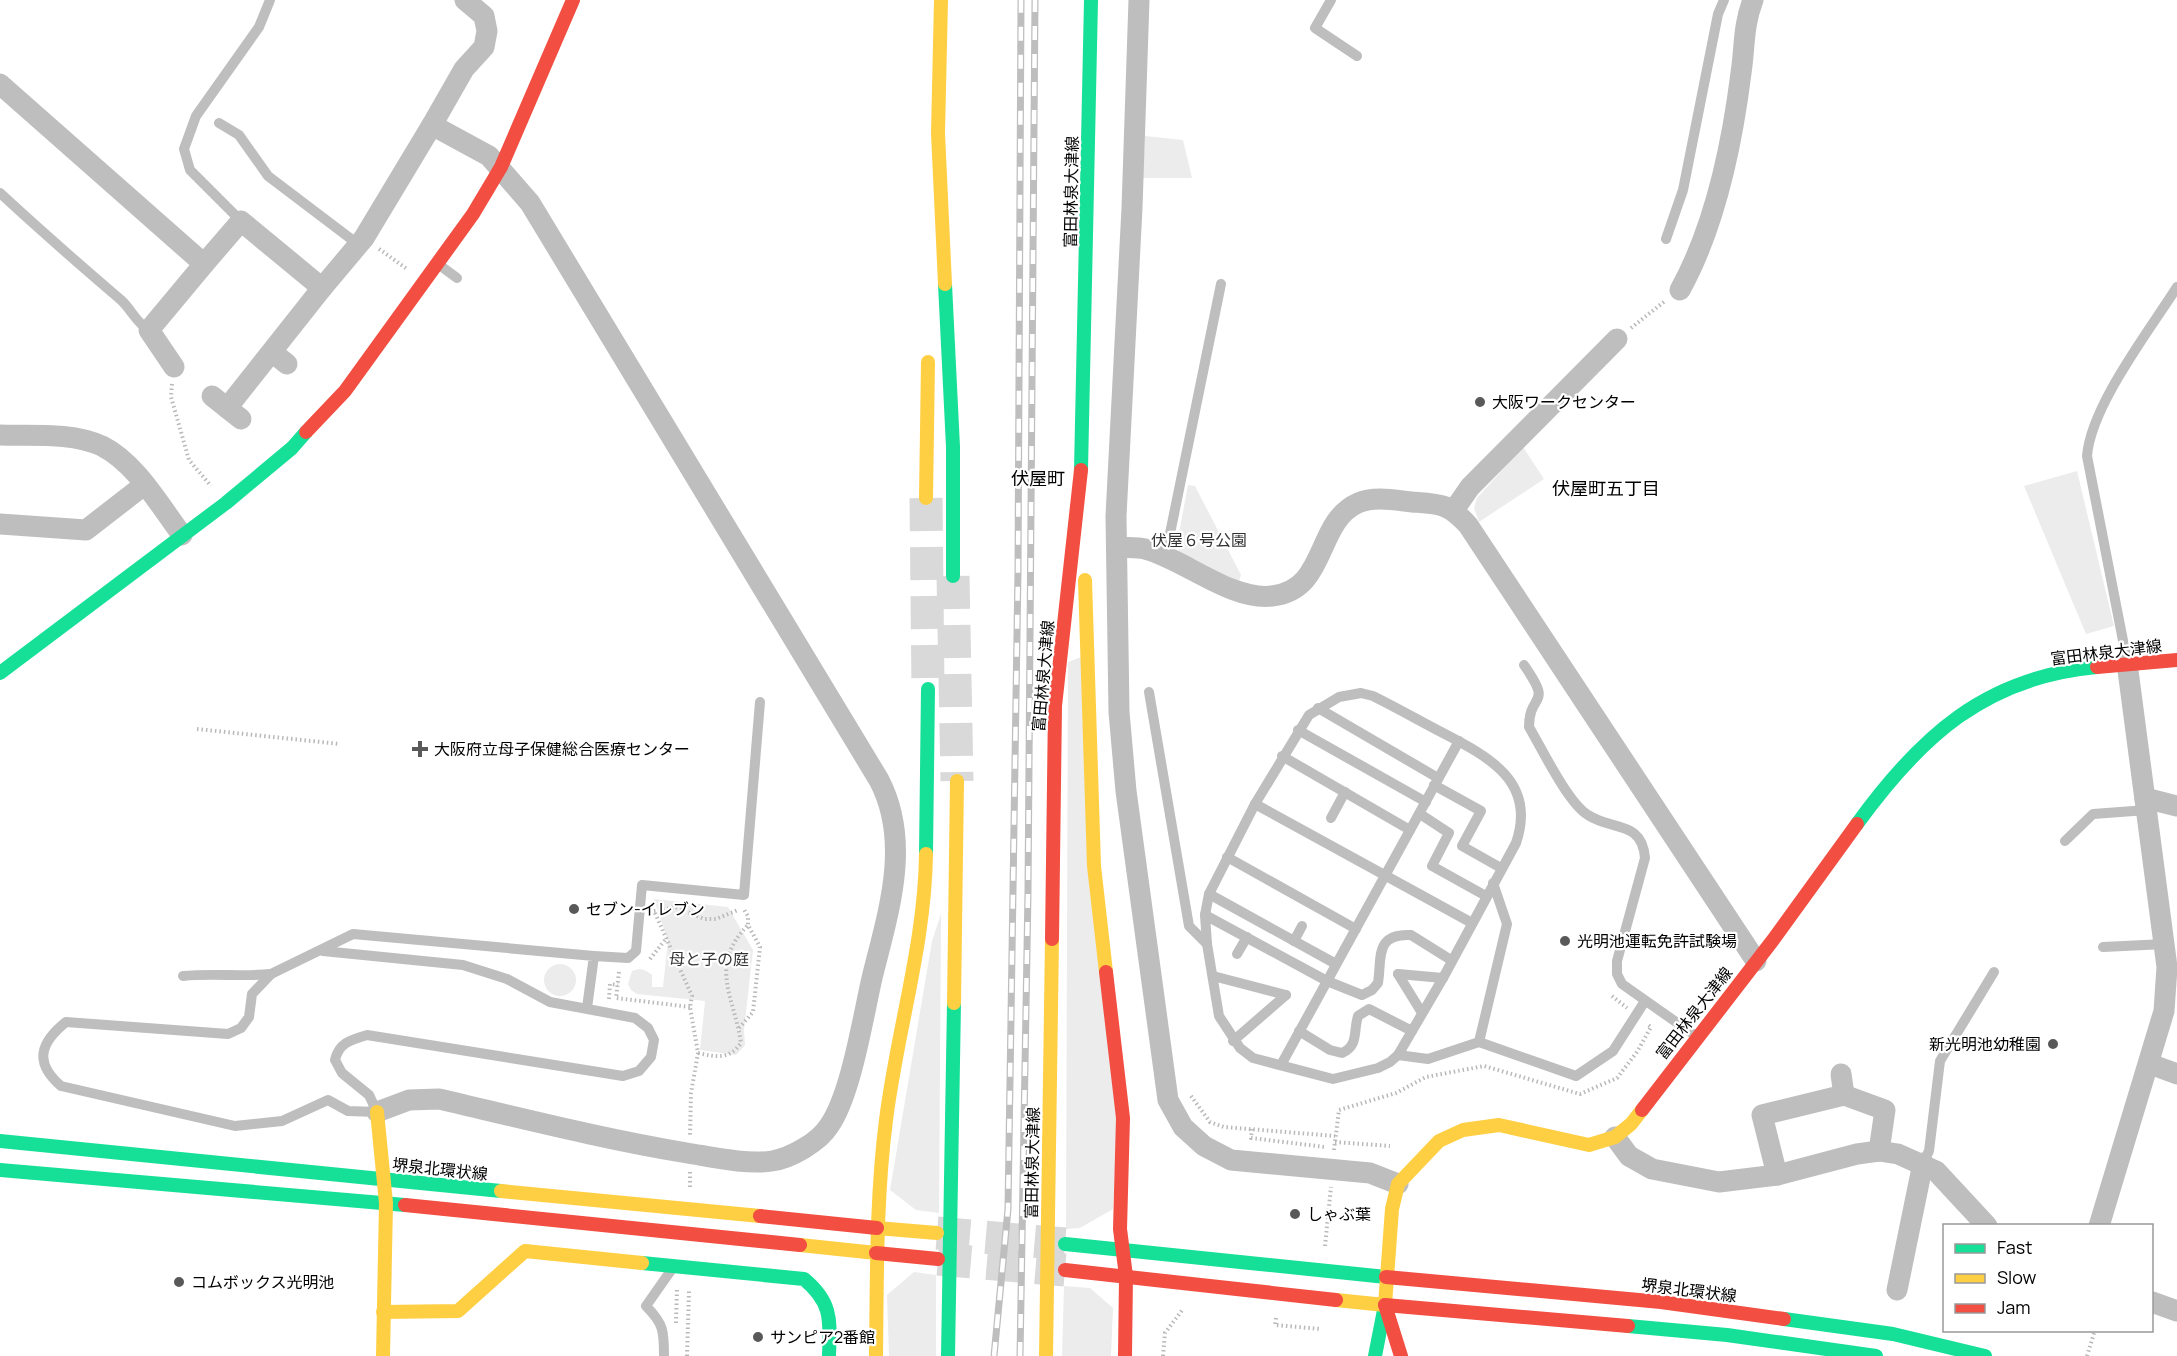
<svg xmlns="http://www.w3.org/2000/svg" width="2177" height="1356" font-family="Manrope,'Noto Sans JP',sans-serif">
	<style>
		.green { fill: #ececec }
		.lines { fill: none; stroke-linecap: round; stroke-linejoin: round }
		.primary-tunnel { stroke: #d9d9d9; stroke-width: 33; stroke-dasharray: 33 16; stroke-linecap: butt }
		.path { stroke: #b9b9b9; stroke-width: 4; stroke-dasharray: 1.5 3; stroke-linecap: butt }
		.lane { stroke: #bebebe; stroke-width: 10 }
		.street { stroke: #bebebe; stroke-width: 21 }
		.fast { stroke: #16e098; stroke-width: 14 }
		.slow { stroke: #ffcf43; stroke-width: 14 }
		.jam { stroke: #f24e42; stroke-width: 14 }
		.rail-casing { stroke: #bebebe; stroke-width: 7 }
		.rail { stroke: #fff; stroke-width: 4.5; stroke-dasharray: 14; stroke-linecap: butt }
		.poi-dot { fill: #595959; stroke: #fff; stroke-width: 2 }
		.labels { text-anchor: middle; dominant-baseline: central; stroke-width: 4.5; stroke-linejoin: round; paint-order: stroke }
		.street-label { font-size: 16px; fill: #000; stroke: #fff }
		.poi-label { font-size: 16px; fill: #000; stroke: #fff; text-anchor: start }
		.park-label { font-size: 16px; fill: #333; stroke: #fff }
		.neighbourhood-label { font-size: 18px; fill: #000; stroke: #fff }
	</style>
	<rect width="100%" height="100%" fill="#fff"/>
	<!-- green -->
	<g class="green">
		<path d="M1145 136 1183 140 1192 178H1143Z"/>
		<path d="M1523 447 1544 479 1479 522 1474 508 1477 498Z"/>
		<path d="M2077 471 2114 626 2086 634 2024 486Z"/>
		<path d="M1188 485 1195 486 1241 575 1239 581 1180 555 1177 544Z"/>
		<path d="M1084 656 1117 1129 1113 1209 1080 1228 1066 1229 1068 662Z"/>
		<path d="M654 899 728 907 753 950 744 1030 745 1045 736 1055 700 1050 705 1001 637 994 631 990 628 984 632 971C641 968 644 969 652 975V987H663L668 941Z"/>
		<path d="M941 914 939 1213 916 1210 890 1190 932 941Z"/>
		<circle cx="560" cy="980" r="16"/>
		<path d="M914 1272 936 1275V1356H889L887 1295Z"/>
		<path d="M1064 1286 1090 1288 1113 1308 1111 1356H1062Z"/>
	</g>
	<g class="lines">
		<!-- primary-tunnel -->
		<g class="primary-tunnel">
			<path d="M926 498 928 689"/>
			<path d="M953 576 957 781"/>
			<path d="M937 1233 1065 1244"/>
			<path d="M938 1259 1065 1270"/>
		</g>
		<!-- path -->
		<g class="path">
			<path d="M379 249 407 269"/>
			<path d="M1631 328 1665 301"/>
			<path d="M172 384 171 397 189 460 211 486"/>
			<path d="M197 729 340 744"/>
			<path d="M654 911 676 907 704 919H716L738 910"/>
			<path d="M655 913 692 996 690 1007 698 1053 691 1093 690 1136"/>
			<path d="M650 959 665 940"/>
			<path d="M619 972 616 998 690 1007"/>
			<path d="M1612 996 1627 1008"/>
			<path d="M609 999 610 984 618 985"/>
			<path d="M739 1028 753 1012 760 947 748 925V916L743 908"/>
			<path d="M698 1053C716 1057 729 1060 741 1043 734 996 708 966 748 925"/>
			<path d="M1191 1096 1210 1122 1224 1127 1335 1136"/>
			<path d="M1252 1129 1251 1138 1325 1147"/>
			<path d="M1335 1142 1390 1146"/>
			<path d="M1334 1150 1339 1110 1396 1093 1426 1077 1484 1066 1580 1094 1617 1078 1637 1052 1651 1027 1647 1024"/>
			<path d="M690 1187V1171"/>
			<path d="M1325 1246 1331 1187"/>
			<path d="M1276 1318 1275 1325 1321 1329"/>
			<path d="M676 1323 677 1288"/>
			<path d="M687 1356 689 1291"/>
			<path d="M1163 1356 1165 1333 1183 1309"/>
			<path d="M2087 1356 2095 1330"/>
		</g>
		<!-- lane -->
		<g class="lane">
			<path d="M1331 0 1315 28 1357 56"/>
			<path d="M219 123 239 135 268 176 359 245"/>
			<path d="M0 193C40 230 80 265 121 300 132 310 136 323 149 330"/>
			<path d="M241 221 190 170 184 149 196 116 259 27 270 0"/>
			<path d="M1666 239 1683 190 1718 14 1724 0"/>
			<path d="M438 264 457 278"/>
			<path d="M1165 558 1221 284"/>
			<path d="M2127 661 2087 456C2091 406 2149 331 2177 287"/>
			<path d="M1524 665C1554 708 1529 691 1529 727 1542 749 1568 803 1588 815 1612 831 1642 820 1645 858L1617 961V974L1622 984 1693 1034"/>
			<path d="M1149 692 1189 926 1207 944"/>
			<path d="M1361 693 1373 696C1397 708 1420 721 1443 733 1489 757 1537 782 1516 843L1443 978 1398 1055 1390 1062 1378 1068 1333 1079 1253 1058 1240 1048 1219 1016 1207 944 1205 915 1209 894 1255 804 1309 715 1339 697Z"/>
			<path d="M1318 708 1438 778"/>
			<path d="M1298 730 1426 802"/>
			<path d="M1282 756 1410 830"/>
			<path d="M1434 785 1481 811 1462 846 1501 868"/>
			<path d="M1255 804 1472 923"/>
			<path d="M1420 814 1449 833 1432 866 1486 896"/>
			<path d="M1331 818 1345 792"/>
			<path d="M2065 841 2093 814 2147 810"/>
			<path d="M1227 857 1356 929"/>
			<path d="M1209 894 1336 964"/>
			<path d="M1205 915 1327 981 1362 995 1372 990 1378 983C1382 959 1374 933 1411 935L1451 960"/>
			<path d="M1294 941 1302 926"/>
			<path d="M2103 947 2165 944"/>
			<path d="M323 951 463 965 507 979 550 1002 635 1018 648 1028 654 1040 651 1057 639 1071 623 1076 367 1035C350 1040 339 1043 335 1060L342 1073 369 1095 377 1112 348 1111 328 1100 282 1121 235 1126 61 1086C33 1062 41 1042 66 1022L228 1034 241 1028 249 1017 252 994 271 974 353 934 594 956 587 1008"/>
			<path d="M1237 954 1247 937"/>
			<path d="M594 956 628 958 636 951 642 885 744 895 760 702"/>
			<path d="M1398 974 1422 1013"/>
			<path d="M1398 974 1443 978"/>
			<path d="M183 976C213 973 241 977 271 974"/>
			<path d="M1213 976 1286 995"/>
			<path d="M1299 1031 1330 1050 1342 1053C1359 1045 1353 1032 1358 1016L1369 1009 1412 1031"/>
			<path d="M1233 1041 1286 995"/>
			<path d="M1479 1042 1507 924 1493 883"/>
			<path d="M1398 1055 1428 1059 1479 1042 1576 1076 1613 1051 1645 1001"/>
			<path d="M1281 1065 1459 741"/>
			<path d="M1923 1163 1929 1151 1940 1061 1994 972"/>
			<path d="M664 1356C664 1332 664 1324 646 1306L672 1269"/>
		</g>
		<!-- street -->
		<g class="street">
			<path d="M1139 0 1132 208 1116 516 1119 712 1126 791 1168 1100 1183 1127 1204 1146 1231 1160 1370 1173 1398 1184"/>
			<path d="M0 84 204 264 149 330 174 367"/>
			<path d="M432 125 464 69 484 47 487 31 484 16 465 0"/>
			<path d="M204 264 241 221 322 288 364 238 432 125 489 156 530 203 879 780C912 843 888 913 872 978 863 1017 851 1095 829 1126 819 1142 791 1158 772 1161 747 1165 712 1157 687 1153 603 1139 521 1118 439 1099L409 1100 377 1112"/>
			<path d="M1680 290C1716 225 1732 145 1741 73 1745 46 1743 26 1753 0"/>
			<path d="M272 352 287 364"/>
			<path d="M212 396 241 419"/>
			<path d="M227 408 322 288"/>
			<path d="M0 435C32 436 72 432 102 446 136 463 160 506 182 535"/>
			<path d="M1454 510 1470 487 1617 339"/>
			<path d="M0 524 86 530 144 485"/>
			<path d="M1117 547C1126 548 1136 547 1145 549 1184 559 1231 601 1272 596 1328 590 1315 522 1358 503 1374 496 1394 500 1412 502 1440 504 1448 503 1468 525L1756 961"/>
			<path d="M2145 798 2177 806"/>
			<path d="M2150 1064 2177 1074"/>
			<path d="M1841 1074 1844 1095"/>
			<path d="M1615 1137 1629 1156 1652 1169 1719 1182 1777 1175 1857 1154 1879 1151 1898 1154 1936 1171 1987 1226"/>
			<path d="M1777 1175 1762 1115 1844 1095 1885 1110 1879 1151"/>
			<path d="M2099 1226 2164 1011 2167 967 2127 663"/>
			<path d="M1897 1290 1923 1163"/>
			<path d="M2152 1302 2177 1311"/>
		</g>
		<!-- fast -->
		<g class="fast">
			<path d="M945 284 953 447V576"/>
			<path d="M1081 470 1091 0"/>
			<path d="M0 673 226 503 292 448 306 432"/>
			<path d="M1857 824C1920 737 1985 677 2097 667"/>
			<path d="M926 854 928 689"/>
			<path d="M0 1141 501 1191"/>
			<path d="M0 1170 405 1205"/>
			<path d="M1065 1244 1386 1277"/>
			<path d="M642 1263 804 1279C833 1303 830 1321 829 1356"/>
			<path d="M1784 1319 1893 1334 1985 1356"/>
			<path d="M1628 1326 1727 1335 1876 1356"/>
			<path d="M948 1356 954 1003"/>
			<path d="M1375 1356 1385 1305"/>
		</g>
		<!-- slow -->
		<g class="slow">
			<path d="M941 0 938 133 945 284"/>
			<path d="M926 498 928 362"/>
			<path d="M1085 580 1094 866 1106 972"/>
			<path d="M954 1003 957 781"/>
			<path d="M377 1112 386 1203 383 1356"/>
			<path d="M501 1191 760 1216"/>
			<path d="M877 1228 937 1233"/>
			<path d="M800 1245 876 1253"/>
			<path d="M1336 1300 1385 1305 1392 1209 1398 1184 1439 1141 1463 1130 1499 1125 1589 1145 1615 1137 1631 1124 1642 1110"/>
			<path d="M383 1312 458 1311 525 1251 642 1263"/>
			<path d="M876 1356C877 1277 876 1198 886 1120 897 1031 925 944 926 854"/>
			<path d="M1046 1356 1052 939"/>
		</g>
		<!-- jam -->
		<g class="jam">
			<path d="M306 432 345 391 473 214 501 167 573 0"/>
			<path d="M2097 667 2177 660"/>
			<path d="M1052 939 1055 706 1081 470"/>
			<path d="M1106 972 1123 1118 1120 1229 1126 1276 1125 1356"/>
			<path d="M1642 1110 1773 940 1857 824"/>
			<path d="M405 1205 800 1245"/>
			<path d="M760 1216 877 1228"/>
			<path d="M876 1253 938 1259"/>
			<path d="M1065 1270 1336 1300"/>
			<path d="M1386 1277 1661 1302 1784 1319"/>
			<path d="M1385 1305 1628 1326"/>
			<path d="M1385 1305 1401 1356"/>
		</g>
		<!-- rail casing -->
		<g class="rail-casing">
			<g id="rail">
				<path d="M994 1356 1008 1209 1018 570 1021 0"/>
				<path d="M1020 1356 1028 892 1035 0"/>
			</g>
		</g>
		<!-- rail -->
		<use href="#rail" class="rail"/>
	</g>
	<!-- markers -->
	<g class="poi-dot">
		<circle cx="1480" cy="402" r="6"/>
		<path d="M417 740h6v6h6v6h-6v6h-6v-6h-6v-6h6z"/>
		<circle cx="574" cy="909" r="6"/>
		<circle cx="1565" cy="941" r="6"/>
		<circle cx="2053" cy="1044" r="6"/>
		<circle cx="1295" cy="1214" r="6"/>
		<circle cx="179" cy="1282" r="6"/>
		<circle cx="758" cy="1337" r="6"/>
	</g>
	<g class="labels">
		<!-- street labels -->
		<g class="street-label">
			<text transform="translate(1071 192) rotate(-89)">富田林泉大津線</text>
			<text transform="translate(2106 652) rotate(-7)">富田林泉大津線</text>
			<text transform="translate(1043 676) rotate(-85)">富田林泉大津線</text>
			<text transform="translate(1694 1013) rotate(-52)">富田林泉大津線</text>
			<text transform="translate(1032 1163) rotate(-89)">富田林泉大津線</text>
			<text transform="translate(440 1169) rotate(6)">堺泉北環状線</text>
			<text transform="translate(1689 1290) rotate(7)">堺泉北環状線</text>
		</g>
		<!-- poi labels -->
		<g class="poi-label">
			<text x="1492" y="402">大阪ワークセンター</text>
			<text x="434" y="749">大阪府立母子保健総合医療センター</text>
			<text x="586" y="909">セブン-イレブン</text>
			<text x="1577" y="941">光明池運転免許試験場</text>
			<text x="2041" y="1044" text-anchor="end">新光明池幼稚園</text>
			<text x="1307" y="1214">しゃぶ葉</text>
			<text x="191" y="1282">コムボックス光明池</text>
			<text x="770" y="1337">サンピア2番館</text>
		</g>
		<!-- park labels -->
		<g class="park-label">
			<text x="1199" y="540">伏屋６号公園</text>
			<text x="709" y="959">母と子の庭</text>
		</g>
		<!-- neighbourhood labels -->
		<g class="neighbourhood-label">
			<text x="1038" y="478">伏屋町</text>
			<text x="1606" y="488">伏屋町五丁目</text>
		</g>
	</g>
	<!-- legend -->
	<rect x="1943" y="1224" width="210" height="108" fill="#ffffff" stroke="#999999" stroke-width="1.5"/>
	<rect x="1955" y="1244" width="30" height="9" fill="#16e098" stroke="#999999" stroke-width="1.5"/>
	<text x="1997" y="1254" font-size="18" fill="#000000">Fast</text>
	<rect x="1955" y="1274" width="30" height="9" fill="#ffcf43" stroke="#999999" stroke-width="1.5"/>
	<text x="1997" y="1284" font-size="18" fill="#000000">Slow</text>
	<rect x="1955" y="1304" width="30" height="9" fill="#f24e42" stroke="#999999" stroke-width="1.5"/>
	<text x="1997" y="1314" font-size="18" fill="#000000">Jam</text>
</svg>
